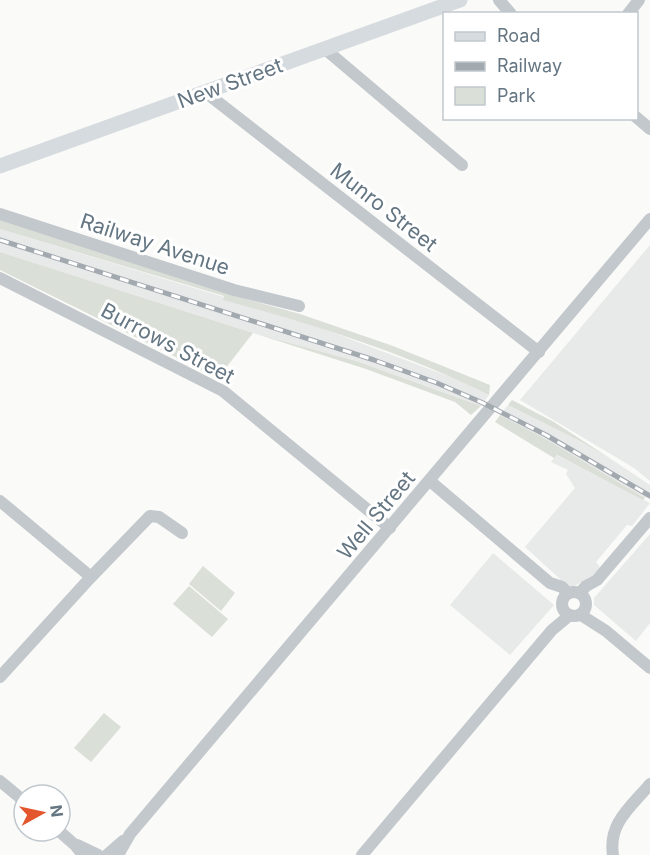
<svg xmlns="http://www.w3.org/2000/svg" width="650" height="855" font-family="Inter,sans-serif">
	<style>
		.built { fill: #e8e9e9 }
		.green { fill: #dadfd7 }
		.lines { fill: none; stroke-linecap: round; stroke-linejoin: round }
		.minor { stroke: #c3c8cc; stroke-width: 12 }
		.major { stroke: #d6dbdf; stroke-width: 15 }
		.rail-casing { stroke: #a2aab0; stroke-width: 5 }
		.rail { stroke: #fff; stroke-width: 3; stroke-dasharray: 9; stroke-linecap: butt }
		.labels { text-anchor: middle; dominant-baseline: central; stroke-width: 6; stroke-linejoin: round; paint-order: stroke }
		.street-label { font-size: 21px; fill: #657683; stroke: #fff }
	</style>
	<rect width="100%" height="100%" fill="#fafaf8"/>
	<!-- built -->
	<g class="built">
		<path d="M0 229 224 297V300L300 320 458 380 489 395 481 406 356 361 253 333 0 252Z"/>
		<path d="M650 245V481L634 468 520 400Z"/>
		<path d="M508 405 578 440 611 459 650 485V492L645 498 544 438 500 415Z"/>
		<path d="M556 455 650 503 632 526 627 525 596 562 600 567 594 574 573 587 560 581V579L525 547 575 488 566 474 568 470 551 462Z"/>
		<path d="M650 534V623L636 641 594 605V598Z"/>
		<path d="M493 553 554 605 510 655 450 605Z"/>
	</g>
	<!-- green -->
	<g class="green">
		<path d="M0 219 228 294 300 314 393 346 490 385 489 395C405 353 313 324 223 300L224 296 0 229Z"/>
		<path d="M0 252 253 333 356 361 481 406 471 415 455 402 366 369 253 333 218 378 0 270Z"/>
		<path d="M512 400 554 422 611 459 578 440 508 405Z"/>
		<path d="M500 415 544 438 645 498 643 500 557 455 554 458 495 422Z"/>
		<path d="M203 566 235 593 221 611 189 584Z"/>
		<path d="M189 586 228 619 212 637 173 604Z"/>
		<path d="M104 713 121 727 91 762 74 748Z"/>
	</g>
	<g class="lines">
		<!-- minor -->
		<g class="minor">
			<path d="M499 0 511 14"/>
			<path d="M628 14 639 0"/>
			<path d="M325 49 462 165"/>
			<path d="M205 92 539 352"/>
			<path d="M636 117 650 129"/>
			<path d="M0 214 234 290 299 306"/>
			<path d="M0 278 223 391 390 528"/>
			<path d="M430 481 550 583 562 587 568 593"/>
			<path d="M0 501 91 577 0 677"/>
			<path d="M91 577 150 516 159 517 182 533"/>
			<circle cx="574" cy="604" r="12"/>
			<path d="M580 593 586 586 597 580 650 518"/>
			<path d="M581 615 606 631 650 668"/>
			<path d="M0 781 24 801"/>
			<path d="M59 831 75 845 83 855"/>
			<path d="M77 845 98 855"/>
			<path d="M107 855 123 841"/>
			<path d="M118 855 130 834 650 219"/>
			<path d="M362 855 552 630 570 615"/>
			<path d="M613 855C608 823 631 807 650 784"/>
		</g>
		<!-- major -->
		<path class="major" d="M0 166 460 0"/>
		<!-- rail casing -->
		<g class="rail-casing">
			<path id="rail" d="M0 240 374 360 437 383 483 403 546 435 650 496"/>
		</g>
		<!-- rail -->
		<use href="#rail" class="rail"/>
	</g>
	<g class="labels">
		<!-- street labels -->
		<g class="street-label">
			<text transform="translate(230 83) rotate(-20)">New Street</text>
			<text transform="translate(384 207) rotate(38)">Munro Street</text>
			<text transform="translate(155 244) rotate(18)">Railway Avenue</text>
			<text transform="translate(168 343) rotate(28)">Burrows Street</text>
			<text transform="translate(376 515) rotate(-50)">Well Street</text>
		</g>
	</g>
	<!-- legend -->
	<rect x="443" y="12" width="195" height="108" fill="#ffffff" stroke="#c1c8cd" stroke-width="1.5"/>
	<rect x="455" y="32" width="30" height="9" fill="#d6dbdf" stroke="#c1c8cd" stroke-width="1.5"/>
	<text x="497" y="42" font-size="18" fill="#657683">Road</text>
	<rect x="455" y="62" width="30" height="9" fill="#a2aab0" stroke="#c1c8cd" stroke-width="1.5"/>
	<text x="497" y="72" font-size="18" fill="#657683">Railway</text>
	<rect x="455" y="87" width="30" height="18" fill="#dadfd7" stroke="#c1c8cd" stroke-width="1.5"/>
	<text x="497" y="102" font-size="18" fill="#657683">Park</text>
	<!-- north arrow -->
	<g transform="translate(42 813) rotate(82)"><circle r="28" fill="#ffffff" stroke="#c1c8cd" stroke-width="1.5"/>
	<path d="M0-4.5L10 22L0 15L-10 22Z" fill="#e4572e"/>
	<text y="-9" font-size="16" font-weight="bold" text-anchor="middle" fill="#657683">N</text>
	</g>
</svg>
